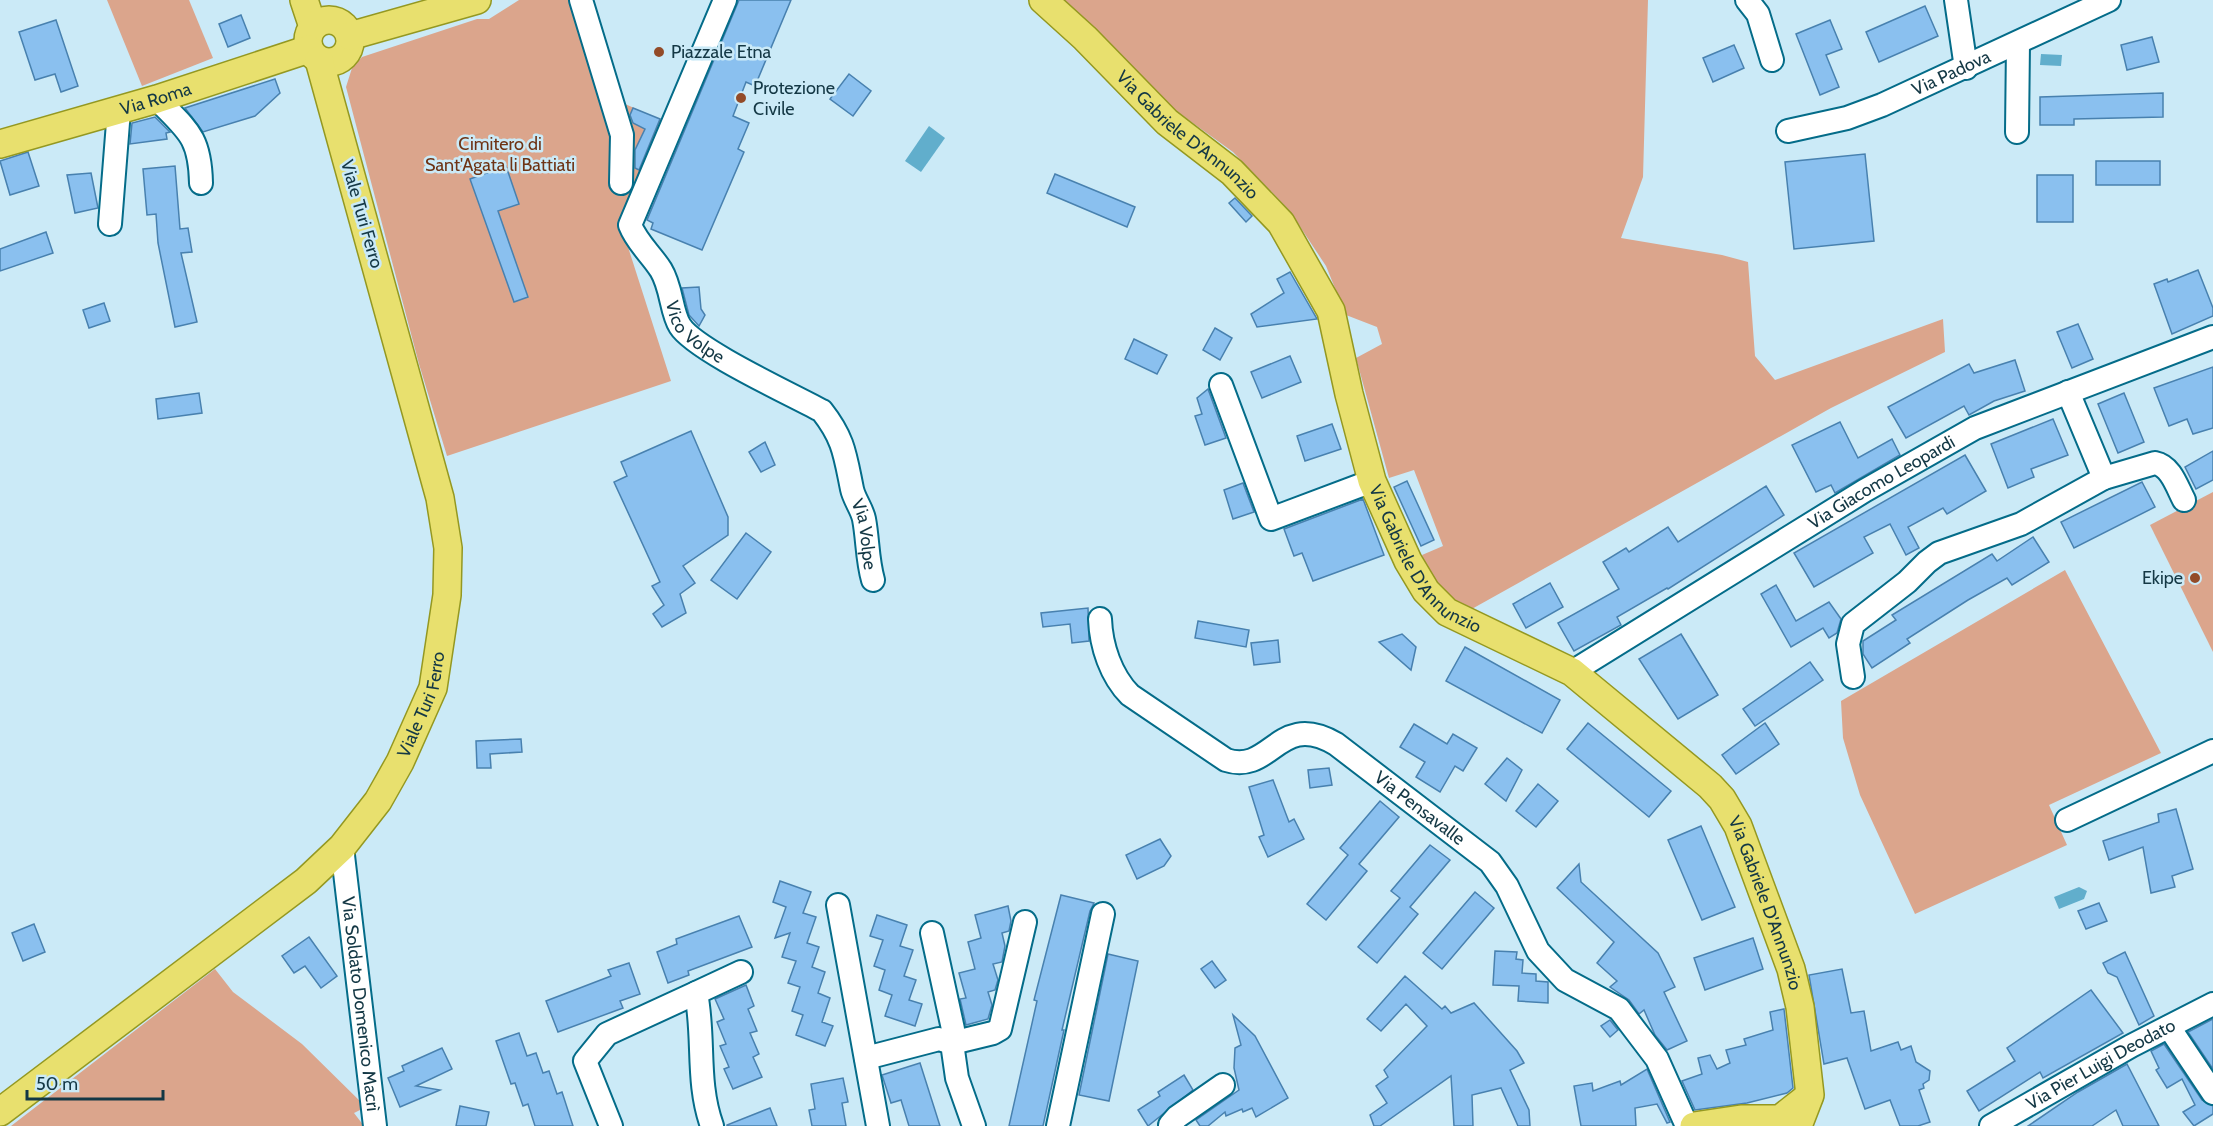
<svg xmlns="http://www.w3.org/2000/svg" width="2213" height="1126" font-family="Cabin,sans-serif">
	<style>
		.green { fill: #dba58c }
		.water { fill: #61aecc }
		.building { fill: #8ac0ef; stroke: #4881af; stroke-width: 1.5 }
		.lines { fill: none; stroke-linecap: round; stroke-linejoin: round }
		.minor-casing { stroke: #046c89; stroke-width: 26 }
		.major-casing { stroke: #949821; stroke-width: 30 }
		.minor { stroke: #fff; stroke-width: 22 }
		.major { stroke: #e8e06e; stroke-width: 27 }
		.poi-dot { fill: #934b28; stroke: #cbeaf7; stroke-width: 2 }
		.labels { text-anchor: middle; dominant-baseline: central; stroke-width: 5; stroke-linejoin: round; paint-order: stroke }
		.poi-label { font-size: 18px; fill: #143845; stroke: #cbeaf7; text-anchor: start }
		.street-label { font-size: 18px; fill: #143845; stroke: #cbeaf7 }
		.park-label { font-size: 18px; fill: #6e3314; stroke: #cbeaf7 }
	</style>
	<rect width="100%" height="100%" fill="#cbeaf7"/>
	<!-- green -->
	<g class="green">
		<path d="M107 0H189L213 58 142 86Z"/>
		<path d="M519 0H590L625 104 664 121 620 222 671 381 447 456 419 364 346 87 352 68 362 57 477 19H489Z"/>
		<path d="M1062 0H1648L1643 177 1621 238 1722 255 1748 262 1755 356 1775 380 1943 319 1945 352 1831 408 1470 610C1444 594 1432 585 1422 555L1443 546 1414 470 1389 478 1356 358 1382 344 1377 327 1346 315 1326 266 1289 210 1233 152 1172 108Z"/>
		<path d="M2213 492V652L2150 525Z"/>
		<path d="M2065 570 2161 753 2049 805 2067 845 1915 914 1860 795 1843 738 1841 701Z"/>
		<path d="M215 969 233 992 302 1044 366 1107 354 1113 364 1126H11Z"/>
	</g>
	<!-- water -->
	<g class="water">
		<path d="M2041 54 2062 55 2061 66 2040 65Z"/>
		<path d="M929 126 945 138 921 172 905 161Z"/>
		<path d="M2079 887 2087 891 2084 899 2059 909 2054 897Z"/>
	</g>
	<!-- building -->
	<g class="building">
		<path d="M739 0H791L755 86 746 82 733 116 749 123 738 149 744 152 702 250 651 229 653 223 647 220Z"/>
		<path d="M1925 6 1938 36 1879 62 1866 32Z"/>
		<path d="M241 15 250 38 228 47 219 24Z"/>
		<path d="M56 20 78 86 61 92 55 74 35 80 19 32Z"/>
		<path d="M1830 20 1842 49 1826 55 1839 87 1820 95 1796 34Z"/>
		<path d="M2152 37 2159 62 2127 70 2121 45Z"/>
		<path d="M1734 45 1744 68 1713 82 1703 58Z"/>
		<path d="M849 74 871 91 853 116 830 99Z"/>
		<path d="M275 79 280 93 255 116 203 132 185 108Z"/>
		<path d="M2163 93V117L2074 119V125H2040V97Z"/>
		<path d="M633 108 660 119 639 170 635 168V150L645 129 633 123 630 115Z"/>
		<path d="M155 117 170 132 166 133 167 139 130 144 132 123Z"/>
		<path d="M28 152 39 186 10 195 0 161Z"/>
		<path d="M1865 154 1874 241 1794 249 1785 162Z"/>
		<rect x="2096" y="161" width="64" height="24"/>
		<path d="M175 166 180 229 188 228 192 252 181 253 197 322 175 327 158 243 156 214 147 215 143 169Z"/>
		<path d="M506 166 519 204 498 211 528 297 514 302 470 179Z"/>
		<path d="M91 173 98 208 75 213 67 175Z"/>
		<path d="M1055 174 1135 207 1127 227 1047 193Z"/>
		<rect x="2037" y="175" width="36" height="47"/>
		<path d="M1235 198 1252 216 1246 222 1229 203Z"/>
		<path d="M46 232 53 253 0 271V249Z"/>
		<path d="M2198 270 2213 308V316L2172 334 2154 284 2167 279 2168 282Z"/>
		<path d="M1290 272 1317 319 1257 327 1251 314 1284 293 1277 279Z"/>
		<path d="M699 287 701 309 705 315 699 326 689 315 682 288Z"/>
		<path d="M104 303 110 321 89 328 83 310Z"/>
		<path d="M2078 324 2093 359 2072 368 2057 332Z"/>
		<path d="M1215 328 1232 338 1220 360 1203 350Z"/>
		<path d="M1134 339 1167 355 1157 374 1125 359Z"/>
		<path d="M1290 356 1301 382 1262 398 1251 372Z"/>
		<path d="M2015 360 2025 391 1994 401 1969 415 1964 406 1906 438 1888 407 1969 364 1974 373Z"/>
		<path d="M2213 367V428L2193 434 2187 419 2169 426 2154 388Z"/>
		<path d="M1208 389 1226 438 1205 445 1195 416 1202 414 1197 398Z"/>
		<path d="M199 393 202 413 158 419 156 399Z"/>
		<path d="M2124 393 2144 442 2118 453 2098 404Z"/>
		<path d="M2053 419 2068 455 2031 469 2034 477 2008 488 1991 444Z"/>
		<path d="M1840 422 1858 458 1892 439 1900 455 1835 493 1831 485 1816 492 1792 445Z"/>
		<path d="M1332 424 1341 449 1305 461 1297 436Z"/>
		<path d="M691 431 728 517V535L683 566 695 583 680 594 686 613 662 627 653 614 664 605 652 586 660 582 614 482 627 476 621 462Z"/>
		<path d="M765 442 775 465 761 472 749 452Z"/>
		<path d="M2213 451V480L2196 489 2185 467Z"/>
		<path d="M1965 455 1986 491 1947 514 1943 508 1908 527 1919 548 1906 555 1890 524 1864 537 1873 553 1814 587 1794 553Z"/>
		<path d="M1407 481 1434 540 1421 546 1394 487Z"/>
		<path d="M2142 482 2155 507 2074 548 2061 522Z"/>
		<path d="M1243 483 1254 512 1233 519 1224 490Z"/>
		<path d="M1766 486 1784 515 1668 589 1667 588 1617 617 1621 625 1574 651 1558 623 1619 589 1603 562 1626 548 1629 552 1668 527 1678 542Z"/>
		<path d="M1363 499 1384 555 1313 581 1302 553 1294 556 1284 529Z"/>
		<path d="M746 533 771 552 737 599 711 580Z"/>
		<path d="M2033 537 2049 562 2012 585 2007 578 1968 600 1907 639 1910 643 1872 668 1863 654V641L1896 620 1892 615 1992 554 1997 561Z"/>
		<path d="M1550 583 1563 607 1526 628 1513 604Z"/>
		<path d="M1776 585 1796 621 1829 602 1841 619 1837 633 1829 638 1823 628 1791 647 1761 594Z"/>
		<path d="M1088 608 1089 641 1072 643 1070 624 1043 627 1041 613Z"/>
		<path d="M1198 621 1249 630 1246 647 1195 638Z"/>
		<path d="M1402 634 1416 647 1411 670 1379 642Z"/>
		<path d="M1681 634 1718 695 1678 719 1639 659Z"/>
		<path d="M1278 640 1280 662 1254 665 1251 643Z"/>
		<path d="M1465 647 1560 700 1542 733 1446 681Z"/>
		<path d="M1810 662 1823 680 1755 726 1743 709Z"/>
		<path d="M1588 723 1671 791 1649 817 1567 749Z"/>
		<path d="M1765 723 1779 744 1736 774 1722 755Z"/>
		<path d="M1414 724 1447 744 1453 734 1477 748 1463 771 1455 766 1440 792 1416 777 1425 762 1400 747Z"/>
		<path d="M521 739 522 752 490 754 491 768H477L476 741Z"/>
		<path d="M1507 758 1522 770 1506 801 1485 784Z"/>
		<path d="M1329 768 1332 785 1310 788 1308 770Z"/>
		<path d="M1273 780 1289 822 1294 819 1304 839 1268 857 1259 837 1264 835 1249 787Z"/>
		<path d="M1538 784 1558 801 1536 827 1516 811Z"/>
		<path d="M1380 801 1399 817 1359 864 1367 871 1326 920 1307 904 1348 855 1340 848Z"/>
		<path d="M2176 809 2193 869 2172 876 2175 887 2151 893 2143 847 2109 860 2103 841 2159 822 2158 814Z"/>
		<path d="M1701 826 1735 907 1702 920 1668 840Z"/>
		<path d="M1160 839 1171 856 1164 866 1137 879 1126 855Z"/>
		<path d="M1430 845 1450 860 1410 907 1418 914 1377 963 1358 947 1400 898 1391 891Z"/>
		<path d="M1579 864 1581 882 1658 953 1675 987 1664 992 1687 1041 1667 1050 1655 1035 1644 1010 1639 1014 1629 1000 1610 987 1617 981 1597 963 1614 942 1557 888Z"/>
		<path d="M780 881 811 892 803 913 816 917 807 943 819 947 812 967 825 972 818 993 830 998 822 1022 833 1026 825 1046 796 1035 803 1015 792 1011 800 987 788 983 796 961 782 957 790 933 775 938 786 907 773 902Z"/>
		<path d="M1475 892 1494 908 1442 969 1423 953Z"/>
		<path d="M1061 895 1094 903 1090 911 1062 1030H1064L1043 1126H1009L1037 1001 1034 1000Z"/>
		<path d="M2099 903 2107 921 2086 929 2078 911Z"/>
		<path d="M1008 906 1011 921 1009 931 1002 933 1005 946 1002 962 993 964 998 980 995 990 988 992 992 1005 988 1019 966 1025 960 999 966 998 959 973 975 969 968 942 981 938 975 915Z"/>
		<path d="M877 915 907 925 900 946 913 950 904 976 916 980 909 1000 922 1004 915 1026 885 1016 892 995 879 990 885 970 874 966 883 940 870 936Z"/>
		<path d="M739 916 752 947 688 971 689 975 668 983 657 952 677 944 676 939Z"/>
		<path d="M34 924 45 952 23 961 12 933Z"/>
		<path d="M309 937 337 976 321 988 305 966 294 973 282 956Z"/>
		<path d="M1753 938 1763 969 1705 990 1694 958Z"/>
		<path d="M1495 951 1517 952 1516 959 1523 960 1522 973 1536 974V981L1548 982V1003L1518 1001 1519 986 1493 985Z"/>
		<path d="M2125 952 2154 1016 2139 1025 2117 977 2108 973 2103 963Z"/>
		<path d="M1108 954 1138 961 1109 1101 1079 1095Z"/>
		<path d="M1212 961 1226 980 1215 988 1201 969Z"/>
		<path d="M629 963 640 994 620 1001 623 1008 558 1032 546 1001 611 976 608 970Z"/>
		<path d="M1842 969 1851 1013 1864 1011 1871 1051 1898 1042 1901 1050 1911 1046 1916 1062 1930 1071 1929 1080 1923 1084 1924 1088 1919 1090 1930 1122 1918 1126H1900L1890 1100 1865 1109 1847 1058 1824 1064 1809 975Z"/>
		<path d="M1405 976 1442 1009 1445 1006 1451 1013 1474 1003 1517 1051 1524 1063 1510 1070 1529 1110 1530 1126H1518L1501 1088 1472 1095 1473 1126H1454L1451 1076 1380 1126H1374L1370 1115 1387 1103 1376 1086 1388 1077 1384 1070 1427 1026 1406 1004 1381 1031 1367 1019Z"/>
		<path d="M746 985 754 1006 748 1009 757 1031 750 1033 759 1054 753 1057 762 1077 733 1089 724 1069 729 1067 720 1046 726 1044 717 1022 724 1019 715 999Z"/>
		<path d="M2091 990 2123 1033 2043 1078 2040 1072 1979 1111 1967 1091 2015 1061 2007 1048Z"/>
		<path d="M1784 1009 1793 1088 1787 1093 1747 1103 1695 1110 1682 1081 1702 1074 1698 1058 1710 1055 1717 1069 1730 1063 1726 1050 1746 1045 1744 1039 1773 1030 1770 1012Z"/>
		<path d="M1233 1015 1255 1036 1288 1098 1256 1117 1252 1108 1243 1112 1242 1109 1226 1116 1225 1112 1208 1126H1200L1196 1120 1239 1090 1234 1068 1235 1048 1241 1045Z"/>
		<path d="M2213 1019V1069L2188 1032Z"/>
		<path d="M1610 1020 1618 1030 1610 1037 1601 1026Z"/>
		<path d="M519 1033 527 1056 536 1053 543 1073 549 1071 557 1094 562 1092 573 1126H535L528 1104 523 1106 515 1083 511 1084 496 1041Z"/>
		<path d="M2164 1044 2202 1100 2213 1106V1114L2194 1126 2183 1112 2195 1105 2182 1079 2167 1088 2156 1070 2159 1068 2151 1051Z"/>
		<path d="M442 1048 452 1069 416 1086 440 1090 400 1107 388 1078 404 1071 402 1066Z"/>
		<path d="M920 1063 940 1126H909L901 1100 891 1103 882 1075Z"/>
		<path d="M2127 1064 2159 1126H2123L2116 1110 2092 1126H2028L2078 1092Z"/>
		<path d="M1647 1069 1670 1122 1667 1123 1657 1104 1635 1108 1636 1126H1581L1574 1086 1592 1083 1593 1091 1620 1081 1621 1085Z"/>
		<path d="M1184 1075 1193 1090 1148 1126 1138 1110 1160 1096 1158 1092Z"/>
		<path d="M843 1078 848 1102 842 1103 846 1126H812L809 1110 815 1109 811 1084Z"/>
		<path d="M460 1106 489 1112 486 1126H456Z"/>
		<path d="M770 1108 777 1126H727V1125Z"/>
	</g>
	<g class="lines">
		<!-- minor casing -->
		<g class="minor-casing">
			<g id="minor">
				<path d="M581 0 622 135 621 183"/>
				<path id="s1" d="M725 0 630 225C637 243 651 254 661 270 672 288 671 312 680 326 695 350 793 395 822 411 844 439 845 455 852 489 854 499 862 509 864 519 868 540 867 559 873 580"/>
				<path d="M1747 0 1758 14 1772 60"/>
				<path d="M1956 0 1966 68"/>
				<path d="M157 99C187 130 200 136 201 183"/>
				<path id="s2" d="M1788 131 1847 118 1882 105 2109 0"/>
				<path d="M2017 132 2018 43"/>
				<path d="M110 224 119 110"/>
				<path d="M1221 385 1271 519 1372 481"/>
				<path d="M2068 392 2104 478"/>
				<path id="s3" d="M1100 619C1101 646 1111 676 1130 695L1226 760C1272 775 1278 710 1336 744L1490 862 1507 886 1538 951 1565 980 1619 1009 1657 1059 1687 1126"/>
				<path id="s4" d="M1572 672 1864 491 1975 428 2213 337"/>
				<path d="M1853 677 1848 644 1853 624 1907 582 1927 562 1939 553 2021 524 2104 478 2155 463C2171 466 2177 487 2184 500"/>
				<path d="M2067 820 2213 751"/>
				<path id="s5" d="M342 847 375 1126"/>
				<path d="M838 905 878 1126"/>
				<path d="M932 933 953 1029 952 1043 993 1033 1000 1029 1025 922"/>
				<path d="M2169 1027 2213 1093"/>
				<path d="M866 1058 939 1039 952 1043 957 1078 974 1126"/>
				<path d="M1170 1125 1177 1117 1223 1085"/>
				<path d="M611 1126 585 1061 607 1034 696 993"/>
				<path d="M712 1126C696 1082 705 1038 696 993L741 972"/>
				<path d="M1058 1126 1103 914"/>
				<path id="s6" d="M1991 1126 2131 1046 2213 1004"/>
			</g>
		</g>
		<!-- major casing -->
		<g class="major-casing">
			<g id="major">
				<path d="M304 0 313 27"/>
				<path id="s7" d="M1043 0 1085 38 1167 122 1232 172 1281 223 1331 311 1349 394 1372 481 1408 561 1426 591 1447 612 1572 672 1710 786 1722 799 1738 826 1791 969 1800 1007 1810 1095 1798 1126"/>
				<circle cx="329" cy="41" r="21"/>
				<path d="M350 36 477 0"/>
				<path id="s8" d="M0 144 157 99 309 49"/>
				<path id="s9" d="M0 1112 306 881 342 847 378 801 400 762 433 688 447 595 448 548 440 498 319 60"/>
				<path d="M1694 1126 1741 1119H1780L1809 1096"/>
			</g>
		</g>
		<!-- minor -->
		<use href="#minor" class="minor"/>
		<!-- major -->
		<use href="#major" class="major"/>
	</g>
	<!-- markers -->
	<g class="poi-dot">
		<circle cx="659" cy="52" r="6"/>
		<circle cx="741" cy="98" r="6"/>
		<circle cx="2195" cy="578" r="6"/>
	</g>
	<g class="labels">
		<!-- poi labels -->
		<g class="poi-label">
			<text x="671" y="52">Piazzale Etna</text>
			<text x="753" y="88">Protezione<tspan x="753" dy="21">Civile</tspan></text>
			<text x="2183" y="578" text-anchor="end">Ekipe</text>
		</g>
		<!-- street labels -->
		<g class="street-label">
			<text stroke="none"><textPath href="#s2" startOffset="174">Via Padova</textPath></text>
			<text stroke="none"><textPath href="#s8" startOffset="162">Via Roma</textPath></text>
			<text stroke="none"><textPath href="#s7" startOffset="198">Via Gabriele D'Annunzio</textPath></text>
			<text transform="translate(362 214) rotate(74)">Viale Turi Ferro</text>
			<text stroke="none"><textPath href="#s1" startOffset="372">Vico Volpe</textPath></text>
			<text stroke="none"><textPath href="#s4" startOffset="363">Via Giacomo Leopardi</textPath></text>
			<text stroke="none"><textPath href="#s1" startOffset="657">Via Volpe</textPath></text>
			<text stroke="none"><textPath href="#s7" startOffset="700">Via Gabriele D'Annunzio</textPath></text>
			<text stroke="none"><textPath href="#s9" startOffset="598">Viale Turi Ferro</textPath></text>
			<text stroke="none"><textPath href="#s3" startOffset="424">Via Pensavalle</textPath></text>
			<text stroke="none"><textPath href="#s7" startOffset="1204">Via Gabriele D'Annunzio</textPath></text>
			<text stroke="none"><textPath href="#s5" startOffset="158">Via Soldato Domenico Macrì</textPath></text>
			<text stroke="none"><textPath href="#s6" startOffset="126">Via Pier Luigi Deodato</textPath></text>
		</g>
		<!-- park labels -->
		<g class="park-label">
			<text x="500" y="144">Cimitero di<tspan x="500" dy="21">Sant'Agata li Battiati</tspan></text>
		</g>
	</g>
	<!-- scale -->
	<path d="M27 1090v9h136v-9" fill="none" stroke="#143845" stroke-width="3"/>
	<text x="36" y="1090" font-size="18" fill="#143845" stroke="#cbeaf7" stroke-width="4.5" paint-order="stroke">50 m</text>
</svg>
